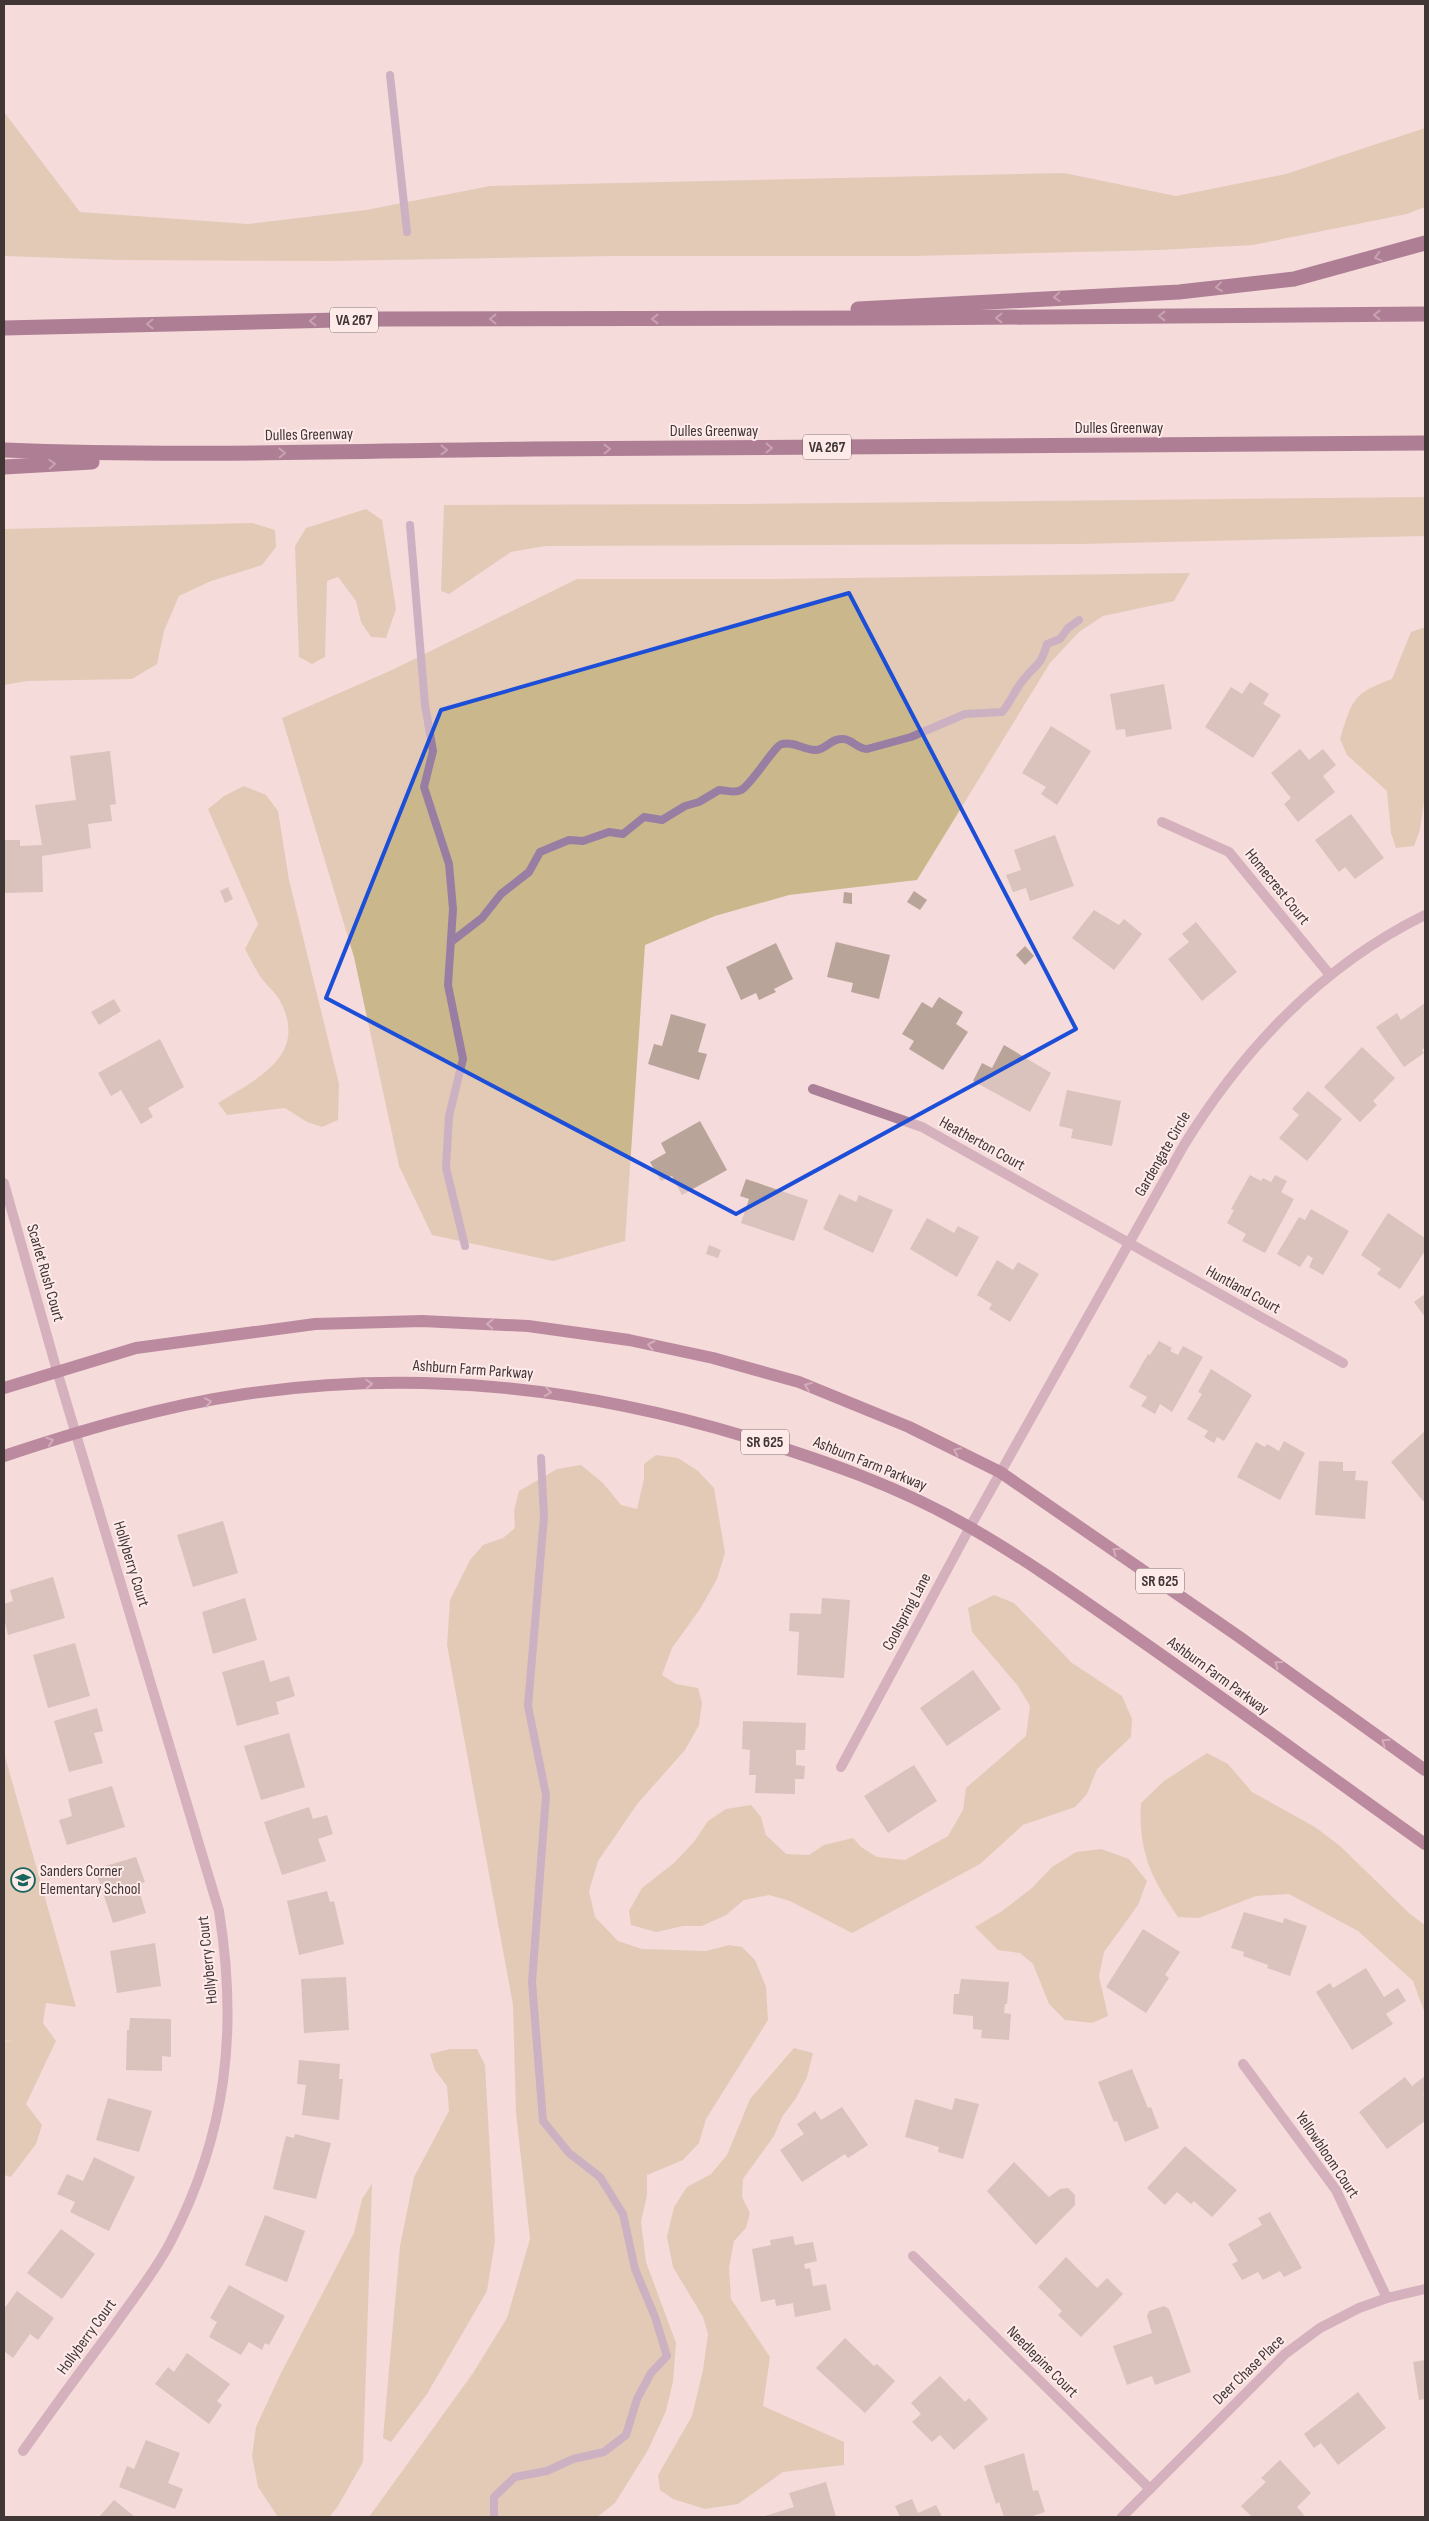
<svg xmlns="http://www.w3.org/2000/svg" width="1429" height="2521" font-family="'Sofia Sans Condensed',sans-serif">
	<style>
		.green { fill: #cbb78c }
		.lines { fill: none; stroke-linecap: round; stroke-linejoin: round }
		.stream { stroke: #987ea3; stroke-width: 8 }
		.building { fill: #b8a499 }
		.minor { stroke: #ab7f97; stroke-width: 10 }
		.primary { stroke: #752958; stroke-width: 12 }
		.motorway { stroke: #57113f; stroke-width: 15 }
		.oneway { stroke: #925d7b }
		.oneway2 { stroke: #ac7692 }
		.marked { fill: none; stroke: #1d4ed8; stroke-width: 4; stroke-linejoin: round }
		.labels { text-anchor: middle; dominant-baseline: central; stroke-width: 4; stroke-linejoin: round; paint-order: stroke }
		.shield { fill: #ffeaea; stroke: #796c6c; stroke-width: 1 }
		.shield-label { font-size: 15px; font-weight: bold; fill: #403636 }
		.street-label { font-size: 16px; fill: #403636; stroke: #ffeaea }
		.poi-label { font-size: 16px; fill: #403636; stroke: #ffeaea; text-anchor: start }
	</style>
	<rect width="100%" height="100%" fill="#f5dbdb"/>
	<!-- green -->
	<g class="green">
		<path d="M4 112 80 212 248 224 366 210 490 186 1064 173 1176 196 1286 174 1425 128V207L1407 214 1253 245 1160 250 914 256H613L330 261 118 260 4 256Z"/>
		<path d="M1425 497V536L1081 544 545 546 511 552 449 594 441 591 444 505 744 504Z"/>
		<path d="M366 509 382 520 396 609 386 638 371 637 361 622 356 601 338 577 327 581 325 657 312 664 299 657 295 546 306 528Z"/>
		<path d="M252 523 275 530 276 547 262 565 211 581 179 596 164 631 157 664 132 679 27 681 4 685V529Z"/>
		<path d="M1190 573 1174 601 1103 616 1079 632 1050 663 917 880 789 895 715 916 645 945 625 1241 553 1261 432 1235 399 1166 354 957 282 718 392 670 577 579H776Z"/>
		<path d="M1425 627V794L1420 830 1414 846 1396 848 1391 833 1387 791 1347 755 1340 739C1352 700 1353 693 1392 679L1411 632Z"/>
		<path d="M244 786 266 795 278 811 289 880 339 1084 338 1120 322 1127 307 1122 285 1108 227 1115 218 1103C258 1078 310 1055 279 999 274 991 265 984 260 976 254 967 250 958 245 949L258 924 208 809 224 796Z"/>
		<path d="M656 1455 678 1458 698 1471 714 1488 725 1553 717 1579 700 1609 672 1648 662 1675 676 1684 698 1688 702 1703 699 1725 685 1750 638 1803 598 1861 589 1891 595 1917 618 1941 642 1949 706 1951 729 1945 742 1947 755 1960 766 1987 768 2020 706 2119 699 2143 683 2160 647 2175V2195L641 2222 646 2262 676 2343 673 2382 666 2411 648 2450 615 2503 597 2517H369L473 2373 507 2318 530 2239 516 2113 513 2005 447 1645 450 1600 470 1560 483 1545 503 1538 515 1528 514 1511 519 1491 557 1469 581 1465 603 1483 621 1505 637 1509 644 1479V1464Z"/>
		<path d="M994 1595 1014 1603 1072 1663 1122 1696 1132 1719 1131 1737 1097 1769 1087 1794 1075 1807 1023 1825 980 1864 852 1933 790 1901 769 1895 744 1900 726 1915 702 1926H683L656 1932 631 1925 629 1911 642 1888 674 1863 693 1843 708 1821 726 1809 751 1805 761 1817 766 1835 786 1854 809 1855 824 1845 853 1838 861 1847 877 1857 905 1860 948 1836 963 1810 966 1788 1026 1736 1030 1706 1018 1686 972 1632 968 1608Z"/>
		<path d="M4 1753 76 2007 46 2003 43 2023 56 2041 26 2104 42 2125 36 2144 11 2177 4 2175V2042L11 2040 4 2041Z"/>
		<path d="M1207 1753 1228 1764 1252 1792 1315 1827 1340 1846 1410 1914 1425 1925V2014L1413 1981 1358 1931 1289 1894 1256 1896 1199 1918 1178 1917C1151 1878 1138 1851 1141 1803L1164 1781Z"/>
		<path d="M1101 1849 1129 1859 1147 1881 1138 1905 1104 1952 1099 1976 1108 2016 1092 2023 1065 2020 1049 2004 1033 1964 1020 1953 998 1950 975 1927 1002 1911 1032 1888 1052 1867 1076 1852Z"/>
		<path d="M794 2048 813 2053 807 2077 796 2098 782 2117 774 2136 743 2179 742 2197 750 2213 746 2228 734 2241 729 2268 731 2299 770 2357 763 2406 844 2442V2465L783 2472 738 2504 705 2509 673 2499 660 2490 658 2475 692 2416 703 2370 708 2334 703 2317 673 2267 667 2237 674 2207 687 2187 711 2174 727 2155 750 2099Z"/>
		<path d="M450 2049H477L485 2065 495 2241 487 2291 427 2394 391 2442 383 2438 400 2246 414 2177 449 2111 447 2086 435 2070 430 2054Z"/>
		<path d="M372 2184 363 2462 338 2506 329 2517H278L258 2487 252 2456 256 2427 280 2375 354 2233 362 2199Z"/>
	</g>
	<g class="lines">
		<!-- stream -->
		<g class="stream">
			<path d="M390 75 407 232"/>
			<path d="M410 525 425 705 433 751 424 787 449 864 453 909 448 985 463 1059 449 1116 446 1168 465 1246"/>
			<path d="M451 942 482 918 501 894 529 872 540 852 569 840 583 841 609 832 623 834 644 817 662 820 685 806 699 802 719 790C727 790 734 794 741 790 752 784 775 745 782 744 794 741 804 750 815 750 827 750 830 738 843 739 852 739 857 749 867 749L911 737 965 714 1002 712C1011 702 1015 689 1024 679 1038 662 1040 667 1047 644L1060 639 1068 628 1079 620"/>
			<path d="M494 2517V2497L515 2477 547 2471 573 2459 604 2452 626 2435 637 2399 651 2373 667 2356 655 2317 635 2269 623 2214 600 2177 569 2153 543 2121 532 1982 546 1795 528 1706 544 1517 541 1458"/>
		</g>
	</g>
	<!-- building -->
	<g class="building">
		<path d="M1250 682 1269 694 1263 704 1281 715 1253 758 1205 727 1231 687 1242 694Z"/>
		<path d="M1164 684 1172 729 1126 737 1125 729 1116 730 1110 694Z"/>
		<path d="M1051 726 1091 751 1057 805 1041 794 1046 787 1022 773Z"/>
		<path d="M1300 749 1309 760 1323 749 1336 765 1323 776 1335 792 1298 822 1284 804 1291 798 1271 773Z"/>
		<path d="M110 751 116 804 110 805 112 821 88 824 91 848 42 856 43 892 4 893V840H20V846L42 845 35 805 76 800 70 756Z"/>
		<path d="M1351 814 1384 858 1355 879 1345 867 1339 872 1315 840Z"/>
		<path d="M1055 835 1074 886 1030 901 1026 888 1013 892 1006 875 1021 870 1014 850Z"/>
		<path d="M228 887 233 899 225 903 220 891Z"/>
		<path d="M914 891 927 900 920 910 907 902Z"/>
		<path d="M844 892 852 893V904L843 903Z"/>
		<path d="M1094 910 1119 925 1124 919 1142 934 1114 970 1072 938Z"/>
		<path d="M1196 922 1237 972 1202 1001 1168 959 1189 942 1182 934Z"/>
		<path d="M836 942 890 955 879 999 851 992 853 983 827 977Z"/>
		<path d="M776 943 793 979 774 989 776 992 759 1000 756 993 741 1000 726 967Z"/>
		<path d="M1025 946 1034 956 1025 965 1016 955Z"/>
		<path d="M939 997 963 1012 956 1024 968 1032 943 1070 909 1049 914 1041 902 1034 922 1002 932 1008Z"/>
		<path d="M114 999 121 1011 99 1025 91 1012Z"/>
		<path d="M1425 1003V1047L1422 1050 1424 1053 1404 1067 1376 1027 1397 1013 1401 1020Z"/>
		<path d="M671 1014 706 1024 698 1052 707 1054 699 1080 648 1064 654 1044 662 1046Z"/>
		<path d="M160 1039 184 1087 148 1108 153 1117 141 1124 121 1090 111 1096 98 1073Z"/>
		<path d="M1004 1045 1051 1073 1030 1112 973 1081 982 1063 992 1068Z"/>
		<path d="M1362 1047 1395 1078 1373 1101 1377 1105 1360 1122 1324 1087Z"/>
		<path d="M1067 1090 1121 1101 1112 1146 1071 1138 1073 1129 1059 1126Z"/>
		<path d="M1308 1091 1342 1119 1307 1161 1279 1138 1299 1115 1292 1109Z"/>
		<path d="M700 1121 727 1170 682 1195 672 1176 661 1181 650 1162 666 1153 661 1143Z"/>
		<path d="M1250 1175 1261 1181 1263 1178 1271 1182 1275 1175 1287 1181 1281 1192 1294 1199 1265 1253 1242 1241 1246 1234 1227 1223 1234 1210 1231 1209Z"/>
		<path d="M746 1179 808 1200 794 1241 741 1223 749 1199 740 1196Z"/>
		<path d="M839 1194 856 1202 859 1195 893 1210 873 1253 823 1229Z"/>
		<path d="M1311 1209 1349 1231 1323 1275 1309 1267 1313 1258 1308 1255 1300 1267 1277 1254 1299 1217 1305 1220Z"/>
		<path d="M1388 1213 1425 1238V1251L1400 1289 1377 1274 1381 1269 1361 1255Z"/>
		<path d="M927 1218 954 1233 958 1226 979 1237 957 1277 910 1249Z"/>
		<path d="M709 1245 721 1250 718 1258 706 1254Z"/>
		<path d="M997 1260 1013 1270 1018 1262 1039 1274 1010 1322 989 1309 992 1304 977 1295Z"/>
		<path d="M1425 1294V1317L1414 1302Z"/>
		<path d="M1159 1341 1172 1348 1170 1351 1178 1355 1183 1346 1203 1357 1172 1412 1160 1404 1155 1414 1141 1406 1147 1397 1129 1387 1148 1354 1150 1355Z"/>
		<path d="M1211 1369 1252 1395 1224 1441 1217 1437 1214 1443 1204 1437 1208 1431 1187 1419 1202 1394 1198 1392Z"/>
		<path d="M1425 1431V1500L1423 1501 1391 1462Z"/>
		<path d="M1284 1441 1305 1453 1280 1500 1237 1477 1256 1442 1265 1447 1267 1444 1279 1451Z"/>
		<path d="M1319 1461 1343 1462V1471H1356L1355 1480 1368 1481 1365 1519 1315 1515Z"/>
		<path d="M223 1521 238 1573 193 1587 177 1535Z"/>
		<path d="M53 1577 65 1618 8 1635 4 1618V1604L13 1601 10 1590Z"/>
		<path d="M245 1598 257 1640 213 1654 202 1612Z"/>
		<path d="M822 1598 850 1600 844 1678 797 1675 799 1632 789 1631 790 1613 821 1614Z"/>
		<path d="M75 1643 90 1696 48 1708 33 1655Z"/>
		<path d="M264 1660 270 1682 289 1676 295 1696 276 1702 279 1714 237 1726 222 1672Z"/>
		<path d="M973 1670 1001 1709 947 1746 920 1708Z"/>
		<path d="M97 1708 103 1731 94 1733 103 1763 69 1772 54 1721Z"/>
		<path d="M743 1721 806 1723 805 1750H796V1765L805 1766 804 1779H795V1794L755 1793 756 1775H749L750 1750 742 1749Z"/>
		<path d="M289 1733 305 1787 261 1800 244 1746Z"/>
		<path d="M914 1765 937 1801 888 1833 864 1796Z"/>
		<path d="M112 1786 125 1827 67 1845 59 1820 72 1816 68 1799Z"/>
		<path d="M309 1807 313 1819 327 1815 333 1834 318 1839 326 1861 282 1875 264 1822Z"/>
		<path d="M136 1857 145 1882 137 1885 146 1913 113 1923 95 1869Z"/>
		<path d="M327 1891 330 1902 334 1901 344 1944 299 1955 287 1901Z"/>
		<path d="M1244 1912 1283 1923 1284 1918 1307 1926 1290 1976 1267 1968 1268 1965 1243 1956 1244 1952 1231 1948Z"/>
		<path d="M1143 1929 1180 1952 1165 1975 1169 1978 1146 2013 1106 1987Z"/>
		<path d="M155 1943 161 1986 117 1993 110 1951Z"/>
		<path d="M1366 1968 1384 1997 1398 1988 1406 2001 1386 2014 1393 2024 1352 2050 1316 1992 1330 1983 1333 1988Z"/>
		<path d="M346 1977 349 2030 304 2033 301 1979Z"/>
		<path d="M961 1979 1009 1982 1007 2004H1005L1004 2013 1011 2014 1009 2040 981 2038 982 2030 973 2029V2016L953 2014 954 1994H959Z"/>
		<path d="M130 2018 171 2019V2057L162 2056V2071L126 2070 127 2030H129Z"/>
		<path d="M299 2060 340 2064 339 2079H343L339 2120 302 2115 306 2085 297 2084Z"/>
		<path d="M1132 2069 1148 2108 1151 2107 1159 2128 1125 2142 1117 2121 1114 2122 1098 2082Z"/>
		<path d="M1425 2076V2092L1423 2094 1425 2096V2121L1387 2149 1359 2112 1405 2077 1412 2086Z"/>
		<path d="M108 2098 152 2111 139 2152 96 2140Z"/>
		<path d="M955 2098 979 2104 963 2159 938 2152 939 2147 905 2137 915 2099 952 2110Z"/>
		<path d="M842 2107 868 2145 848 2158 845 2154 802 2182 780 2150 804 2134 797 2124 815 2111 821 2120Z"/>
		<path d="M295 2134 331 2143 316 2199 273 2189 286 2136 294 2138Z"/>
		<path d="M1185 2146 1237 2190 1212 2217 1194 2201 1191 2204 1177 2192 1165 2205 1147 2188Z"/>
		<path d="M94 2157 135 2177 109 2231 70 2212 75 2202 57 2194 67 2174 83 2181Z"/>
		<path d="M1014 2162 1049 2197 1060 2189 1068 2188 1075 2195V2205L1036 2245 987 2191Z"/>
		<path d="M1270 2212 1302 2268 1284 2277 1280 2271 1263 2280 1258 2272 1242 2280 1232 2264 1238 2261 1228 2244 1262 2225 1258 2218Z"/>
		<path d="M265 2215 305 2231 287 2282 245 2265Z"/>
		<path d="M61 2229 95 2254 62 2299 27 2273Z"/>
		<path d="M793 2236 795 2245 813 2242 817 2261 804 2264 805 2269 810 2268 813 2286 826 2284 831 2310 795 2317 793 2303 776 2306 775 2299 761 2302 752 2249 771 2245 770 2240Z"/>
		<path d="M1066 2257 1097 2288 1107 2278 1123 2294 1081 2337 1058 2315 1062 2311 1038 2287Z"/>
		<path d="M229 2285 285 2316 269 2345 265 2343 262 2350 249 2342 241 2355 209 2337 217 2322 210 2318Z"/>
		<path d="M17 2291 54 2318 38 2340 30 2334 13 2358 4 2351V2309Z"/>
		<path d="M1164 2306 1169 2309 1191 2372 1155 2385 1152 2376 1127 2385 1113 2346 1152 2333 1147 2316 1149 2311Z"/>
		<path d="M845 2338 874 2366 877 2364 895 2381 865 2413 816 2368Z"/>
		<path d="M187 2353 230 2384 217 2401 222 2405 209 2424 155 2384 168 2367 174 2372Z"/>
		<path d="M1425 2360V2399L1419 2400 1413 2362Z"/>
		<path d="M940 2376 965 2402 969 2398 988 2419 954 2450 940 2435 932 2442 912 2422 921 2414 911 2403Z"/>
		<path d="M1358 2392 1386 2428 1338 2465 1321 2443 1314 2448 1304 2434Z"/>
		<path d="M146 2440 180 2453 168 2483 183 2489 175 2509 119 2487 127 2466 134 2469Z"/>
		<path d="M1024 2453 1033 2491 1038 2490 1045 2512 1029 2517H1004L999 2502 996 2504 984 2466Z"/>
		<path d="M1280 2460 1311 2493 1297 2507 1304 2515 1301 2517H1252L1241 2506 1266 2482 1261 2478Z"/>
		<path d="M826 2482 836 2517H762L794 2507 789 2493Z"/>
		<path d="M912 2499 918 2513 936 2505 942 2517H900L895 2506Z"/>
		<path d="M114 2500 135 2517H99Z"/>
	</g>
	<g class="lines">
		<!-- minor -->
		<g class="minor">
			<path d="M1162 822 1229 852 1330 975"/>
			<path d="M813 1089 922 1127 1343 1363"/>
			<path d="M4 1183 57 1371 219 1911C238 2030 227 2133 171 2241 155 2272 132 2300 112 2329 82 2369 52 2410 23 2451"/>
			<path d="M841 1767 970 1527 1184 1145C1244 1048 1321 966 1425 915"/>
			<path d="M1243 2064 1336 2190 1387 2298"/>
			<path d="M913 2256 1150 2489"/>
			<path d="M1122 2517 1285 2354 1320 2328 1359 2308 1387 2298 1425 2289"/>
		</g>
		<!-- primary -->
		<g class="primary">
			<path d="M4 1388 136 1348 315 1324 422 1321 528 1326 629 1340 713 1358 799 1382 909 1427 1000 1472 1238 1636 1425 1770"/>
			<path d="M4 1456C82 1430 163 1406 245 1394 417 1369 581 1387 747 1437 823 1460 901 1487 971 1528 1027 1560 1080 1598 1133 1635 1232 1704 1328 1775 1425 1844"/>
		</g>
		<!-- motorway -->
		<g class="motorway">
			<path d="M858 309 1179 292 1294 279 1425 243"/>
			<path d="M4 328 381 319 904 318 1425 314"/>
			<path d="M4 450C180 457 356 451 532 449 830 447 1128 445 1425 443"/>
			<path d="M4 467 92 462"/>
		</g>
	</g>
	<!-- one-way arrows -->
	<defs><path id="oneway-chevron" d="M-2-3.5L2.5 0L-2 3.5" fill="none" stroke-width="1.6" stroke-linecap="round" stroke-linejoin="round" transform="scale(1.25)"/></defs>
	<g class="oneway">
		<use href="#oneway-chevron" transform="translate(1378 257) rotate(165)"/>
		<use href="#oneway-chevron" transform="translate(1219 287) rotate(173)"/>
		<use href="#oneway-chevron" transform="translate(1057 297) rotate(177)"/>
		<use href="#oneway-chevron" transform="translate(1377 315) rotate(180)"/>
		<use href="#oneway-chevron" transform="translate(1162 316) rotate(180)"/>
		<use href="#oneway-chevron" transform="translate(999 318) rotate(180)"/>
		<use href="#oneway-chevron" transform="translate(493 319) rotate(180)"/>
		<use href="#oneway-chevron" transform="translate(655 319) rotate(180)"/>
		<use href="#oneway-chevron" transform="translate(313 321) rotate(179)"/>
		<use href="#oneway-chevron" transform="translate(150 324) rotate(179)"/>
		<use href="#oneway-chevron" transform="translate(769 448)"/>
		<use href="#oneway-chevron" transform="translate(607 449)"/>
		<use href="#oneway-chevron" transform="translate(444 450)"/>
		<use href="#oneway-chevron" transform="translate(282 453) rotate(-1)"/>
		<use href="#oneway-chevron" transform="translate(52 464) rotate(-3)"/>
	</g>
	<g class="oneway2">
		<use href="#oneway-chevron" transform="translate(490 1324) rotate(-177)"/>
		<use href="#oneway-chevron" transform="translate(651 1345) rotate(-168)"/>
		<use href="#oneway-chevron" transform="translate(369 1384) rotate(-2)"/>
		<use href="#oneway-chevron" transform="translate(808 1386) rotate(-158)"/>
		<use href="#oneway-chevron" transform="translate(548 1392) rotate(8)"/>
		<use href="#oneway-chevron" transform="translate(208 1402) rotate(-11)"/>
		<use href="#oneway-chevron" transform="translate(50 1441) rotate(-18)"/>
		<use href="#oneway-chevron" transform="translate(957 1451) rotate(-154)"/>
		<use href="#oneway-chevron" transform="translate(1116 1551) rotate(-145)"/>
		<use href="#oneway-chevron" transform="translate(1278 1664) rotate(-144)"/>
		<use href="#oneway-chevron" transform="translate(1385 1742) rotate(-145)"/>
	</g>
	<!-- marked area -->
	<path d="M0 0H1429V2521H0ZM849 593 1076 1029 736 1214 326 998 441 710Z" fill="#f5dbdb" fill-opacity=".55" fill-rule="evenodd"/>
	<path class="marked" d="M849 593 1076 1029 736 1214 326 998 441 710Z"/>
	<!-- icons -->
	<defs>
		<g id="school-ring" transform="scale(1.25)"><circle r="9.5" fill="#ffeaea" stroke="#19655d" stroke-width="1.5"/><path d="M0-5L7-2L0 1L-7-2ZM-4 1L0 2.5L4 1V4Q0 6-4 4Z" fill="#19655d"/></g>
	</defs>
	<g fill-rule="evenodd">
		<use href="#school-ring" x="23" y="1880"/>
	</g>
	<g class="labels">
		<!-- shield labels -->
		<g class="shield">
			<rect x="330" y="307.5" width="48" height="25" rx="4"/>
			<rect x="803" y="434.5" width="48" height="25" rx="4"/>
			<rect x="741" y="1429.5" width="48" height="25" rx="4"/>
			<rect x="1136" y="1568.5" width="48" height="25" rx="4"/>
		</g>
		<g class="shield-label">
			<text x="354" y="320">VA 267</text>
			<text x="827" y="447">VA 267</text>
			<text x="765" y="1442">SR 625</text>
			<text x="1160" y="1581">SR 625</text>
		</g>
		<!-- street labels -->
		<g class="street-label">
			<text x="1119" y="428">Dulles Greenway</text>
			<text x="714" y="431">Dulles Greenway</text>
			<text transform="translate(309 435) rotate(-1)">Dulles Greenway</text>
			<text transform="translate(1277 887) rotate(51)">Homecrest Court</text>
			<text transform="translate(982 1144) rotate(29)">Heatherton Court</text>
			<text transform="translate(1163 1154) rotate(-60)">Gardengate Circle</text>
			<text transform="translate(45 1273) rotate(74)">Scarlet Rush Court</text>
			<text transform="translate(1243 1290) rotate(29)">Huntland Court</text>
			<text transform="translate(473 1370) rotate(4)">Ashburn Farm Parkway</text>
			<text transform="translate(870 1464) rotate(22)">Ashburn Farm Parkway</text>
			<text transform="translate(131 1564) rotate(73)">Hollyberry Court</text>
			<text transform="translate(907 1612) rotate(-62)">Coolspring Lane</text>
			<text transform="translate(1218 1676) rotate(36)">Ashburn Farm Parkway</text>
			<text transform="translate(208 1960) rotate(-96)">Hollyberry Court</text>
			<text transform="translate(1327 2155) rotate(56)">Yellowbloom Court</text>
			<text transform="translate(87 2337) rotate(-54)">Hollyberry Court</text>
			<text transform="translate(1042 2362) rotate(45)">Needlepine Court</text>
			<text transform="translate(1249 2370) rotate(-44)">Deer Chase Place</text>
		</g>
		<!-- poi labels -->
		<g class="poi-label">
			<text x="40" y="1871">Sanders Corner<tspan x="40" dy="18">Elementary School</tspan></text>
		</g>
	</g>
	<!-- border -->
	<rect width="1429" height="2521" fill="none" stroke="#403636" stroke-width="10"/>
</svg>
